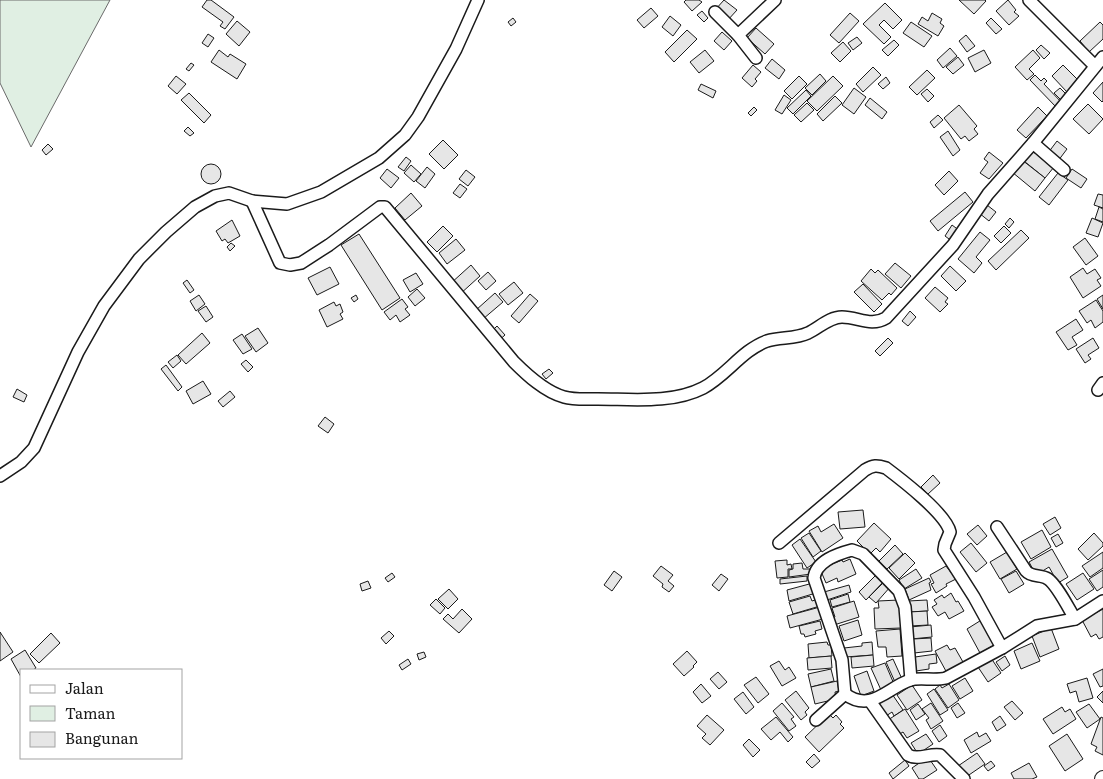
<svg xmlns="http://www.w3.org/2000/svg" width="1103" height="779" font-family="Literata,serif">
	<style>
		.green { fill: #e0efe3; stroke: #6a6a6a }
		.building { fill: #e6e6e6; stroke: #1a1a1a }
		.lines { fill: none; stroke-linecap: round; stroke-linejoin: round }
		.minor-casing { stroke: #1a1a1a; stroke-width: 14 }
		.major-casing { stroke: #1a1a1a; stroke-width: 16 }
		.minor { stroke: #fff; stroke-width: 11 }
		.major { stroke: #fff; stroke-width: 14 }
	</style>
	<rect width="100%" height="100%" fill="#fff"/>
	<!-- green -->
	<path class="green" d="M0 0H110L31 147 0 83Z"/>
	<!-- building -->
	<g class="building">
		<path d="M207 0H211L234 17 225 29 220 26 223 22 202 7Z"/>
		<path d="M686 0H699L702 2 692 11 684 2Z"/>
		<path d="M724 0 737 10 727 21 715 10Z"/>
		<path d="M959 0H985L986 1 974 14Z"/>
		<path d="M1008 0 1016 10 1014 12 1019 16 1009 25 996 11Z"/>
		<path d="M885 3 902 20 893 29 884 20 879 25 891 37 884 44 863 24Z"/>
		<path d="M651 8 658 16 644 28 637 20Z"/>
		<path d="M702 11 708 18 704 22 697 15Z"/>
		<path d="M850 13 859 21 839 43 830 35Z"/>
		<path d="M932 13 942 19 940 23 944 26 938 36 918 24 922 17 928 21Z"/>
		<path d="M670 16 681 25 673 36 662 27Z"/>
		<path d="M513 18 516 22 511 26 508 22Z"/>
		<path d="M991 18 1002 29 996 34 986 23Z"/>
		<path d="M237 21 250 32 239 46 226 34Z"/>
		<path d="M911 22 932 36 924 47 903 33Z"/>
		<path d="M1100 22 1103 25V39L1089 52 1080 41Z"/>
		<path d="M756 28 774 44 765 54 747 38Z"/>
		<path d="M687 30 697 39 674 62 665 52Z"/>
		<path d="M722 32 732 41 724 50 714 41Z"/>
		<path d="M208 34 214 38 208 47 202 43Z"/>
		<path d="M966 35 975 46 967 52 959 41Z"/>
		<path d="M857 37 862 43 853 50 848 43Z"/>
		<path d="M894 40 899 45 888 56 882 50Z"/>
		<path d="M843 42 851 51 840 62 831 53Z"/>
		<path d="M1041 45 1050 53 1044 59 1036 50Z"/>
		<path d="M950 48 957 56 943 68 937 60Z"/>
		<path d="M219 50 228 57 230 54 246 64 237 79 211 62Z"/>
		<path d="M705 50 714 61 699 73 690 62Z"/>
		<path d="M984 50 991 63 975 72 968 58Z"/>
		<path d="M1033 50 1040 58 1029 69 1034 74 1027 80 1015 67Z"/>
		<path d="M958 57 964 65 953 74 946 67Z"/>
		<path d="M772 59 785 70 779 79 765 68Z"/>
		<path d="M191 63 194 65 189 71 186 69Z"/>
		<path d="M753 65 761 72 755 79 757 81 752 87 742 78Z"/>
		<path d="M1063 65 1079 81 1067 92 1052 76Z"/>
		<path d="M873 67 881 75 863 92 856 84Z"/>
		<path d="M927 70 935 78 917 95 909 87Z"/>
		<path d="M820 74 826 81 812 95 805 88Z"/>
		<path d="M1035 75 1041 81 1044 78 1047 81 1044 84 1062 103 1057 108 1030 80Z"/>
		<path d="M176 76 186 84 177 94 168 86Z"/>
		<path d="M799 76 807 84 792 99 784 91Z"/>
		<path d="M833 76 843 86 817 111 807 101Z"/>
		<path d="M886 77 890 83 883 89 878 84Z"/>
		<path d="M1103 82V101L1102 102 1093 93Z"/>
		<path d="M701 84 716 91 713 98 698 90Z"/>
		<path d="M854 88 866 97 854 114 842 105Z"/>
		<path d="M1060 88 1067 95 1062 101 1054 93Z"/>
		<path d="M927 89 934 96 928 102 921 94Z"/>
		<path d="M806 90 811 96 793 114 787 108Z"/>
		<path d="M189 93 211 115 204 123 181 100Z"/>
		<path d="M784 95 791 100 782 114 775 110Z"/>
		<path d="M835 96 842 103 823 121 817 114Z"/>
		<path d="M870 98 887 112 882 119 865 105Z"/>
		<path d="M807 103 814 110 801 122 794 115Z"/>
		<path d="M1088 104 1103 119 1089 134 1073 119Z"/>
		<path d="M959 105 977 126 974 129 978 134 969 141 965 136 961 139 944 118Z"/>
		<path d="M754 107 757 110 751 116 748 113Z"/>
		<path d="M1038 107 1047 116 1026 138 1017 130Z"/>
		<path d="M938 115 943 120 934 128 930 122Z"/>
		<path d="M188 127 194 133 190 136 184 131Z"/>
		<path d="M948 131 960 150 953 156 940 137Z"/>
		<path d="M443 140 458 155 444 169 429 154Z"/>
		<path d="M1057 141 1067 149 1058 161 1048 153Z"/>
		<path d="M48 144 53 149 46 155 42 150Z"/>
		<path d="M1032 151 1054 167 1045 178 1024 161Z"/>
		<path d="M989 152 1003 163 989 179 980 173 988 162 984 159Z"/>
		<path d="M406 157 411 161 404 171 398 167Z"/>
		<path d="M1022 160 1045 178 1035 191 1012 172Z"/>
		<circle cx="211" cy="174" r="10"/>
		<path d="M411 165 421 174 414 182 404 173Z"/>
		<path d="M427 167 435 174 425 188 416 181Z"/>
		<path d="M387 169 399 178 391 188 380 178Z"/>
		<path d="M1072 169 1087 179 1081 188 1066 178Z"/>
		<path d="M466 170 475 177 468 186 459 179Z"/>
		<path d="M949 171 958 181 944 195 935 185Z"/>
		<path d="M1058 173 1068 180 1049 205 1039 197Z"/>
		<path d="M460 184 467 189 460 198 453 193Z"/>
		<path d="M965 192 973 202 938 231 930 221Z"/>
		<path d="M411 193 422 206 405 220 395 208Z"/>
		<path d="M1098 194 1103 195V208L1094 205Z"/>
		<path d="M987 205 996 212 989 221 979 213Z"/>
		<path d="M1099 207 1103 209V222L1095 219Z"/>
		<path d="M1010 218 1014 222 1009 228 1005 224Z"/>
		<path d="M1092 218 1103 223 1098 237 1086 233Z"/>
		<path d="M232 220 240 236 228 243 225 239 222 241 216 231Z"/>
		<path d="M952 225 960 231 953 242 945 236Z"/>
		<path d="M443 226 453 236 437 252 427 242Z"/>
		<path d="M1004 226 1011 233 1001 243 994 236Z"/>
		<path d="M1021 230 1029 238 996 270 988 261Z"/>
		<path d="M980 232 990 240 976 257 982 263 974 273 958 259Z"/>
		<path d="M359 234 400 298 382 310 341 245Z"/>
		<path d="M1085 238 1098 256 1086 265 1073 247Z"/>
		<path d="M456 239 465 250 447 264 439 253Z"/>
		<path d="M231 243 235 246 230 251 227 247Z"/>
		<path d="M895 263 911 276 901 288 885 274Z"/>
		<path d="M471 265 480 276 459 295 450 284Z"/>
		<path d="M950 266 966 281 956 291 941 276Z"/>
		<path d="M330 267 339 284 317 295 308 278Z"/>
		<path d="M1083 268 1087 274 1095 269 1101 278 1097 280 1101 286 1083 298 1070 277Z"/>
		<path d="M871 269 875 273 878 270 897 288 891 295 889 293 882 300 861 281Z"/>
		<path d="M488 272 496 281 486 290 478 281Z"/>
		<path d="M416 273 423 284 410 292 403 280Z"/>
		<path d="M187 280 194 290 190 293 183 283Z"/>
		<path d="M514 282 523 293 508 305 499 294Z"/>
		<path d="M863 284 882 304 874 312 854 292Z"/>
		<path d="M935 287 948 298 945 302 948 304 940 312 925 298Z"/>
		<path d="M417 289 425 298 415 306 408 297Z"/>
		<path d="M495 293 503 302 483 319 476 310Z"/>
		<path d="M530 294 538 301 519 323 511 316Z"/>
		<path d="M199 295 205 304 196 311 190 301Z"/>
		<path d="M356 295 358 299 354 302 351 298Z"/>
		<path d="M1103 295V309L1097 299Z"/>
		<path d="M402 299 408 307 405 309 410 315 400 322 396 315 390 320 384 312Z"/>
		<path d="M1096 300 1103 311V322L1095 328 1091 320 1087 323 1079 311Z"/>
		<path d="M334 302 336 306 340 304 343 312 340 314 343 319 327 327 319 310Z"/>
		<path d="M206 306 213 317 206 322 198 311Z"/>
		<path d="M910 311 916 317 908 326 902 321Z"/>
		<path d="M1076 319 1083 330 1072 337 1077 345 1068 350 1056 332Z"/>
		<path d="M497 326 505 335 497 342 490 333Z"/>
		<path d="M258 328 268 343 256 352 245 336Z"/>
		<path d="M202 333 210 343 186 364 178 355Z"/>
		<path d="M242 334 252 349 243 354 233 340Z"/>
		<path d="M888 338 893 343 880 356 875 351Z"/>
		<path d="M1093 338 1099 348 1088 355 1091 359 1085 363 1076 349Z"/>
		<path d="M177 355 181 361 173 368 168 362Z"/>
		<path d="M246 360 253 367 248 372 241 364Z"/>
		<path d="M166 365 182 387 178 391 161 369Z"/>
		<path d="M549 369 553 373 546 379 542 374Z"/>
		<path d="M203 381 211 394 193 404 186 391Z"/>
		<path d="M17 389 27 395 24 402 13 397Z"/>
		<path d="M230 391 235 397 223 407 218 401Z"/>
		<path d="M325 417 334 424 328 433 318 426Z"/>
		<path d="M933 475 940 483 928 494 921 487Z"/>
		<path d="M863 510 865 527 840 529 838 512Z"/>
		<path d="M1055 517 1061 528 1050 535 1043 524Z"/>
		<path d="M874 523 891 539 880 552 876 548 870 554 857 541Z"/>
		<path d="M834 524 843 538 822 552 809 531 818 526 821 532Z"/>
		<path d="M978 525 987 536 977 545 967 534Z"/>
		<path d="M1042 530 1051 547 1031 559 1021 542Z"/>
		<path d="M809 533 821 551 813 557 801 538Z"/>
		<path d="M1094 533 1103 543V546L1088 560 1078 549Z"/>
		<path d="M1058 534 1063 543 1056 547 1051 538Z"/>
		<path d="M800 539 816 562 807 568 792 545Z"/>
		<path d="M971 543 987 563 976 572 960 552Z"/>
		<path d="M895 545 903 554 887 569 879 561Z"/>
		<path d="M1052 549 1068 577 1058 583 1049 567 1036 575 1029 562Z"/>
		<path d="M1007 552 1017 569 1000 579 990 562Z"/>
		<path d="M1103 552V568L1090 577 1082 566Z"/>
		<path d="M905 553 915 563 899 579 889 568Z"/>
		<path d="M850 559 856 574 838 582 837 578 826 583 820 569 842 560 843 562Z"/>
		<path d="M787 560V565L791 564 792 569H788V577L777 578 775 561Z"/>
		<path d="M802 563 803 569H811V574L789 577V570L793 569V564Z"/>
		<path d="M661 566 673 575 668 581 674 586 669 592 662 587 663 584 653 576Z"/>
		<path d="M946 566 956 579 946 584 947 586 936 593 931 584 934 583 930 575Z"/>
		<path d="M916 569 922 578 904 589 899 580Z"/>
		<path d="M1103 570V587L1097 591 1089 579Z"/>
		<path d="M614 571 622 577 612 591 604 585Z"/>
		<path d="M1016 571 1024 584 1009 593 1001 579Z"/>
		<path d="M392 573 395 577 388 582 385 578Z"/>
		<path d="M878 573 885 580 866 600 859 592Z"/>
		<path d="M1083 573 1094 589 1077 600 1066 584Z"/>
		<path d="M721 574 728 579 719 591 712 585Z"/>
		<path d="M807 576V581L780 584V579Z"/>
		<path d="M929 578 931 582 929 583 931 590 909 600 905 589Z"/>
		<path d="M368 581 371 588 362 591 360 584Z"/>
		<path d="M885 581 891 586 876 603 869 597Z"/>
		<path d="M813 583 816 593 789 601 787 590Z"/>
		<path d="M849 585 851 592 827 600 824 592Z"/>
		<path d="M449 589 458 599 448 609 438 599Z"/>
		<path d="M951 593 956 602 958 601 964 611 949 619 945 612 938 616 932 607 937 604 934 600 942 595 944 598Z"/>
		<path d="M848 594 850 602 832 607 830 600Z"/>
		<path d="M810 596 812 601 818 599 820 606 793 614 789 602Z"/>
		<path d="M436 599 445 608 440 614 430 605Z"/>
		<path d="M899 600 901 628 875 629 874 608H879L878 601Z"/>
		<path d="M927 600 928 611 909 612 908 601Z"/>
		<path d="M854 601 859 617 834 625 832 619 835 617 832 608Z"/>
		<path d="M820 607 823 619 790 628 787 616Z"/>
		<path d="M462 609 472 619 459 633 443 619 448 614 453 619Z"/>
		<path d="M1103 609V637L1099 639 1096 634 1091 637 1082 620Z"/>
		<path d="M927 611 928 625 910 626 909 612Z"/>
		<path d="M983 619 996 644 980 653 967 629Z"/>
		<path d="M858 620 862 635 844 641 839 626Z"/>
		<path d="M820 621 822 629 815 631 816 634 805 637 804 634H801L799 626Z"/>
		<path d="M931 625 932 637 911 639 910 627Z"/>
		<path d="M1051 628 1059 649 1040 657 1032 636Z"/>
		<path d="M900 629 902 656 887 657 886 647H878L876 631Z"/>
		<path d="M389 631 394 636 386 644 381 638Z"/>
		<path d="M0 632 13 652 0 661Z"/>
		<path d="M51 633 60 643 39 663 30 654Z"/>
		<path d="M931 638 932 651 914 653 913 639Z"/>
		<path d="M827 642 828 645H831L832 656 809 658 808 644Z"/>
		<path d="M872 642 873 655 845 657 844 648 862 646V643Z"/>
		<path d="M1032 643 1040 661 1021 669 1014 651Z"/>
		<path d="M947 645 950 650 955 648 963 662 947 673 935 651Z"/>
		<path d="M25 650 36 668 33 670H21V677L11 659Z"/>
		<path d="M687 651 697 662 693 666 694 667 684 676 673 664Z"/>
		<path d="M424 652 426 657 419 660 417 654Z"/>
		<path d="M936 654 937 663 929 664V669L916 671 915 657Z"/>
		<path d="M873 655 874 666 852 668 851 657Z"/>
		<path d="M831 656 832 668 808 670 807 658Z"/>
		<path d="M1005 656 1010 665 1002 671 996 662Z"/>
		<path d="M991 658 1001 673 988 682 978 667Z"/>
		<path d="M408 659 411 664 402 670 399 665Z"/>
		<path d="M893 659 902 679 895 682 886 662Z"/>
		<path d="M779 661 785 670 789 667 796 678 782 686 770 666Z"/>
		<path d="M885 663 894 684 881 690 871 668Z"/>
		<path d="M831 669 834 681 811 687 808 674Z"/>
		<path d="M1103 669V686L1100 687 1093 674Z"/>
		<path d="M867 671 874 691 861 696 854 676Z"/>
		<path d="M718 672 727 682 719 689 710 679Z"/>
		<path d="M756 677 769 694 758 703 744 685Z"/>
		<path d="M965 678 973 691 960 699 952 686Z"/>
		<path d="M1087 678 1093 698 1079 702 1076 691 1070 693 1067 684Z"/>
		<path d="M837 681 839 691 835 692 836 699 815 704 811 687Z"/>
		<path d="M701 684 711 696 702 703 693 692Z"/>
		<path d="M949 684 959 700 948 708 935 689 940 685 942 688Z"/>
		<path d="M912 685 922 700 907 710 897 695Z"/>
		<path d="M934 689 948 710 940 715 927 694Z"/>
		<path d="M796 691 809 708 805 712 807 715 801 720 785 700Z"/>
		<path d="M1103 691V703L1097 697Z"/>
		<path d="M743 692 754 707 746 714 734 699Z"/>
		<path d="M892 694 903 710 894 716 892 712 886 716 878 703Z"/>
		<path d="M1012 701 1023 713 1015 720 1004 707Z"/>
		<path d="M782 703 794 717 791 719 796 726 789 731 773 711Z"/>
		<path d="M931 703 943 721 931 729 926 720 929 718 922 709Z"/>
		<path d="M958 703 965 713 957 718 951 708Z"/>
		<path d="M918 704 925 714 916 720 910 710Z"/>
		<path d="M1089 704 1100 719 1087 728 1076 712Z"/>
		<path d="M1062 707 1065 712 1070 709 1076 719 1053 734 1043 719Z"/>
		<path d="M905 709 919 731 907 738 903 732 898 735 888 720Z"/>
		<path d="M829 714 833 718 836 715 842 722 840 724 844 728 819 752 805 737Z"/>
		<path d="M707 715 724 730 710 745 702 738 706 734 697 726Z"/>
		<path d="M1000 716 1006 725 997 731 992 722Z"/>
		<path d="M776 717 793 737 788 742 780 732 771 740 761 729Z"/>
		<path d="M1101 717 1103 718V755L1095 751 1097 747 1091 744Z"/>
		<path d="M940 725 947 736 939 742 932 731Z"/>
		<path d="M977 732 979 737 986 733 991 741 971 753 964 740Z"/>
		<path d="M926 734 933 744 918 754 911 743Z"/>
		<path d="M1067 734 1083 759 1065 771 1049 746Z"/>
		<path d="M749 739 760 750 753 757 743 745Z"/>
		<path d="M977 753 985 764 966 777 958 766Z"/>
		<path d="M814 754 820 761 812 768 806 762Z"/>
		<path d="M928 757 937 770 923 779H919L912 768Z"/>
		<path d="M905 760 909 766 893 779 889 773Z"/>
		<path d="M991 761 995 766 988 771 984 766Z"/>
		<path d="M1029 763 1037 777 1032 779H1014L1011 773Z"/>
	</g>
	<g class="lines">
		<!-- minor casing -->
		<g class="minor-casing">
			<g id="minor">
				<path d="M1029 0 1095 66"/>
				<path d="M715 12 738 35 756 58"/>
				<path d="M738 35 775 0"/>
				<path d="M1033 143 1064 170"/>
				<path d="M252 201 280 263 290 265 301 263 329 245 380 207H385L514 362C527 375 545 392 564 397 574 400 587 399 598 399 631 399 672 404 703 388 726 376 742 350 767 341 780 337 796 339 808 333 819 328 829 317 842 317 858 317 871 327 886 318L953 245 988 194 1033 143 1103 57"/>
				<path d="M1098 390 1103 383"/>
				<path d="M0 476 21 462 34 448 78 352 104 306 139 259 166 232 195 207 215 196 229 193 252 201 287 204 321 192 379 158 405 135 418 117 456 49 478 0"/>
				<path d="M997 527 1026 571C1032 578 1041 574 1048 579 1057 585 1069 609 1075 619"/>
				<path d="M779 543 865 470C873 465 877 465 886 468 902 480 946 514 950 532L945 544 944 550 974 597 1002 648"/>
				<path d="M845 694 842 660 814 578C816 561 837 554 852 550L863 554 899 591 905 607 911 680"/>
				<path d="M845 694C871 713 887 688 910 680 920 677 934 681 946 678L1002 648 1037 626 1075 619 1103 601"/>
				<path d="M870 701 908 755C918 761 929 753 940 755L964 779"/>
				<path d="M816 720 845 694"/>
			</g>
		</g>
		<!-- major casing -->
		<g class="major-casing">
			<path id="major" d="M1102 779 1103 778"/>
		</g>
		<!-- minor -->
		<use href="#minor" class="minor"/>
		<!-- major -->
		<use href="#major" class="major"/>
	</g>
	<!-- legend -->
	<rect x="20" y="669" width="162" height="90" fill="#ffffff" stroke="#a3a3a3"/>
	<rect x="30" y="685" width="25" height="8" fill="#ffffff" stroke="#a3a3a3"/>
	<text x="65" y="694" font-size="15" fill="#1a1a1a">Jalan</text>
	<rect x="30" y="706" width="25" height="15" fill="#e0efe3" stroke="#a3a3a3"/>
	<text x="65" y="719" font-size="15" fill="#1a1a1a">Taman</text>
	<rect x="30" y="732" width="25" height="15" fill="#e6e6e6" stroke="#a3a3a3"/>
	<text x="65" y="744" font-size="15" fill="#1a1a1a">Bangunan</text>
</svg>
